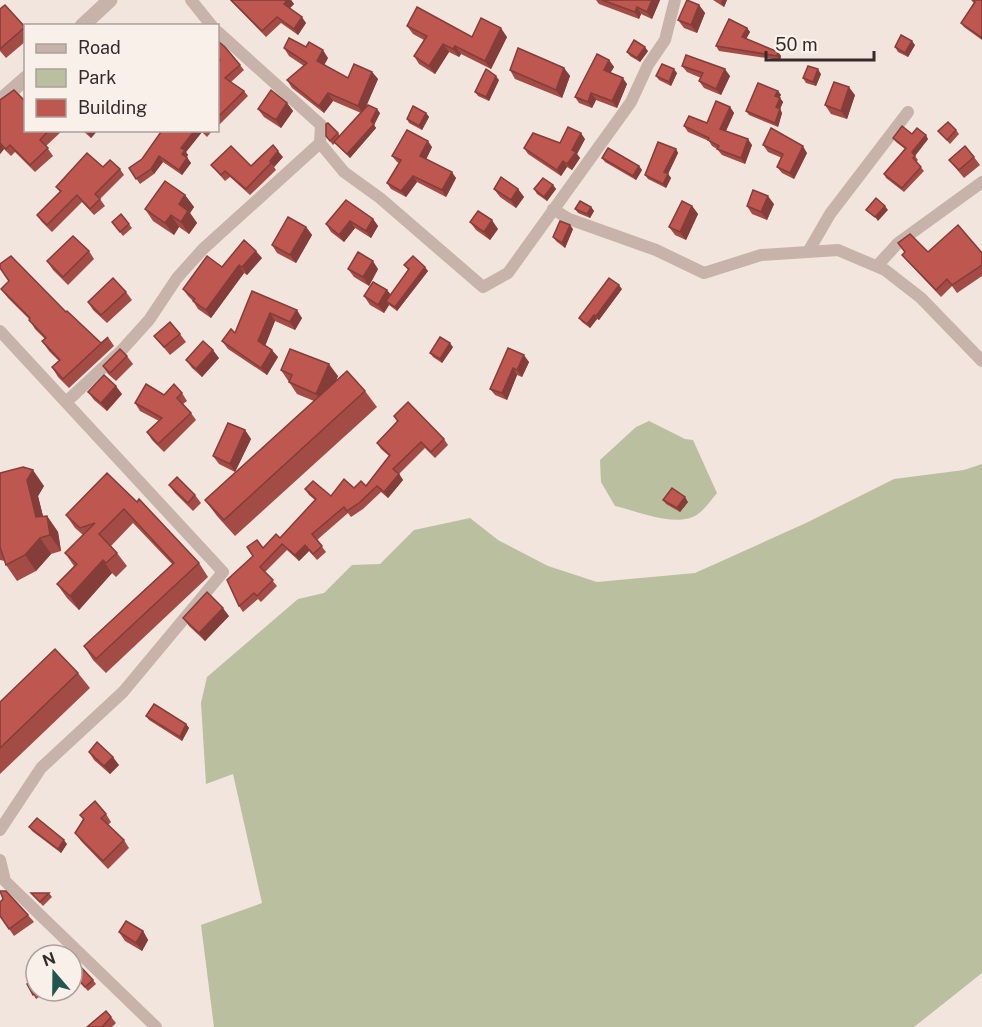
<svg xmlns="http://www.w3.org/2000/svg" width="982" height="1027" font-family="'Public Sans',sans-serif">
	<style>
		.green { fill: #babf9f }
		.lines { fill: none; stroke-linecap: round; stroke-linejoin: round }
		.minor { stroke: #c8b3ab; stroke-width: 12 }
		.tertiary { stroke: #c8b3ab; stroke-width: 15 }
		.wall { fill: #a34b45 }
		.shaded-wall { fill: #843d38 }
		.building { fill: #bd5750; stroke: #843d38; stroke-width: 1.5 }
	</style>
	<rect width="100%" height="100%" fill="#f1e5de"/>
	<!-- green -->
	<g class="green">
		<path d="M649 421 685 439 693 440 717 493C711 500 705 509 698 514 677 529 638 511 615 506L601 482 600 460 636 427Z"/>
		<path d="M982 464V973L914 1027H214L201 925 262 903 233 774 206 784 201 703 207 677 298 599 324 593 352 565 380 564 414 530 470 518 498 540 548 566 597 582 695 573 806 523 894 479 964 470Z"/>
	</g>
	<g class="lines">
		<!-- minor -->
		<g class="minor">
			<path d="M191 0 212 26"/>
			<path d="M218 32 321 125 320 143"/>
			<path d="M553 209 569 219 656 250 704 273 761 255 838 250 885 270 921 298 982 361"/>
			<path d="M808 252 830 214 908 112"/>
			<path d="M877 266 898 243 982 182"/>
			<path d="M0 331 223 572 123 692 41 768 0 830"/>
			<path d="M66 402 121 351 149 320 177 278 203 249 320 143 344 172 380 198 483 287 508 273 631 102 648 65 665 40 675 0"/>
			<path d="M0 860 5 881 156 1027"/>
		</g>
		<!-- tertiary -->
		<g class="tertiary">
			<path d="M82 26 110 0"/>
			<path d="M0 101 26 78"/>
		</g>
	</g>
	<!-- wall -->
	<g class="wall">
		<path d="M230 0H291L294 4 290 8 306 23 298 35 281 23 266 37Z"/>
		<path d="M596 0H660L652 19 641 14 639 19 599 4Z"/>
		<path d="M713 0H727L724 7Z"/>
		<path d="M971 0H982V40L964 27 961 23 974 3Z"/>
		<path d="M5 5 26 28V41L6 58 0 51V9Z"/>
		<path d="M699 5 705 13 697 33 684 28 678 20Z"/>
		<path d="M407 26 472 37H507L491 69 461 54 459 57 449 52 435 74 419 64 414 56 424 40 413 34Z"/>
		<path d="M747 28 750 32 746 39 778 52 781 56 780 60 719 51 716 46Z"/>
		<path d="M218 41 240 65 244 70 231 82 244 91 248 96 218 126V63L219 61 218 60Z"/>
		<path d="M915 45 908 57 898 52 895 47Z"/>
		<path d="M284 48 328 58 324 65 348 78 372 72 378 79 365 108 380 113 374 125 376 128 350 158 335 143 333 145 326 136 338 133 340 136 361 113 333 101 324 113 292 88 287 80 304 66 289 56Z"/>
		<path d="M648 51 640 62 630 56 627 52Z"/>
		<path d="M609 60 614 67 610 73 627 84 617 108 596 100 592 108 579 103 575 97Z"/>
		<path d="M682 66 730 76 721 95 704 88 699 81 701 78 687 72Z"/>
		<path d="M564 68 570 76 562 98 515 79 510 70Z"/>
		<path d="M677 73 671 86 659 80 656 76Z"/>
		<path d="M821 74 816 86 806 83 803 78Z"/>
		<path d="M499 80 489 101 478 96 475 92Z"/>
		<path d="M778 91 781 95 779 97 783 102 780 109 782 113 778 127 749 115 746 111Z"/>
		<path d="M855 95 847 119 831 114 825 105Z"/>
		<path d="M0 100 26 130H63L46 146 53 156 35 172 15 152 11 156 4 149 0 154Z"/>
		<path d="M287 103 293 111 281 128 264 117 258 109Z"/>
		<path d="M730 107 734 113 726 131 752 145 745 164 722 155 717 149 712 146 709 141 688 132 684 126 707 123Z"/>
		<path d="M426 113 429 117 422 130 409 123 407 119Z"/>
		<path d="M82 130H98L91 138Z"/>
		<path d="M157 130H213L207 137 202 132 186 152 188 155 187 157 191 163 182 175 163 162 154 174 140 184 129 168 142 159 160 133Z"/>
		<path d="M956 130 959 134 950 144 938 131Z"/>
		<path d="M912 134 928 139 915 156 918 160 916 162 924 171 904 192 886 178 884 174 905 149 896 142 893 138Z"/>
		<path d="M585 139 577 154 580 158 572 170 567 167 561 176 528 154 524 148Z"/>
		<path d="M763 145 807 153 794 179 782 173 777 167 782 158 768 152Z"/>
		<path d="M432 147 426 159 456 178 446 197 417 182 406 197 391 189 387 183 399 163 397 162 392 156Z"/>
		<path d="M676 149 678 153 668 174 671 178 666 188 648 179 645 175Z"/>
		<path d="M283 157 274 167 276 170 250 195 230 177 225 181 211 165 251 166Z"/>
		<path d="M974 157 980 165 964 178 949 160Z"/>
		<path d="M602 158 639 166 642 170 636 180 605 162Z"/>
		<path d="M103 167 120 169 124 175 100 199 105 206 94 215 82 202 52 232 41 221 37 215 60 192 56 187Z"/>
		<path d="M553 185 556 189 547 201 537 194 534 189Z"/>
		<path d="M494 189H518L524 197 516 208 500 197Z"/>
		<path d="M185 195 194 207 190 213 197 223 189 234 179 227 174 235 153 221 145 209Z"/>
		<path d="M774 204 767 220 752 214 747 206Z"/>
		<path d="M692 206 698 214 686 240 675 235 669 227Z"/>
		<path d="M591 207 594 211 590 218 578 213 575 209Z"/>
		<path d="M373 219 378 226 371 238 355 228 344 242 331 232 326 224Z"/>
		<path d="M112 222 129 224 132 228 123 236Z"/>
		<path d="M470 222 498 229 490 240 476 230Z"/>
		<path d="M306 227 312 235 296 263 277 253 272 245Z"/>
		<path d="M573 229 565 248 556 241 553 237Z"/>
		<path d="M89 251 94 259 68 285 53 270 47 261Z"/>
		<path d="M928 252 982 253V276L957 293 952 286 941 297 908 262 902 255Z"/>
		<path d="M262 258 247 275 244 273 211 318 198 309 193 301 188 296 183 289 222 267Z"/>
		<path d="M404 265 428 271 397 311 389 305 384 313 370 305 364 296 387 290 391 295 408 270Z"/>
		<path d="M348 269H378L369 286 354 277Z"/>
		<path d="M1 289 66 312 101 343 108 337 114 346 69 388 58 377 52 367 59 361 49 351 42 341 45 339 35 329 29 319 8 298Z"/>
		<path d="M622 289 599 320 597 319 590 328 582 322 579 318Z"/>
		<path d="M252 291 302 318 295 330 275 321 265 345 278 357 267 375 228 349 222 341 235 333Z"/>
		<path d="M126 292 132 300 107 323 93 310 88 302Z"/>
		<path d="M180 334 186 342 170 355 154 336Z"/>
		<path d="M453 347 442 363 433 357 430 353Z"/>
		<path d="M508 348 529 362 522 377 517 375 507 400 495 395 490 389Z"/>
		<path d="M127 356 133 364 116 381 108 374 103 366Z"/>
		<path d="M219 358 202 377 192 368 186 360Z"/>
		<path d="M281 370 338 376 336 381 365 391 377 407 235 536 217 516 205 500 314 401 297 394Z"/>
		<path d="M88 392 122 394 107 411 94 400Z"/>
		<path d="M182 393 187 401 183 404 191 413 196 420 164 452 152 440 147 432 159 421 140 411 135 403 164 395Z"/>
		<path d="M394 416 444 439 448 445 435 458 425 448 399 474 403 480 388 498 381 492 363 509 351 517 348 513 317 540 326 552 317 560 309 551 299 561 287 550 265 572 277 586 261 602 258 599 243 612 239 606 263 548 280 538 315 500 309 495 305 489 331 496 354 488 366 486 389 456 381 449 377 443 397 421Z"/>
		<path d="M245 430 251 439 235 472 219 464 213 456Z"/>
		<path d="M0 473 44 486 38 496 43 516H47L58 532 61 551 51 554 36 571 17 581 6 565 5 561 0 560Z"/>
		<path d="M107 473 199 563 208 577 106 673 93 660 84 646 172 564 133 523 111 546 117 553 127 566 116 577 112 573 79 610 67 598 57 584 74 566 65 553 83 535 75 528 66 515Z"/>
		<path d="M169 485 195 495 201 503 193 511 175 493Z"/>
		<path d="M663 500 688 502 680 512 666 504Z"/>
		<path d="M229 616 205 641 189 626 183 618Z"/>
		<path d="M78 673 90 688 0 774V702Z"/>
		<path d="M146 716 186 724 189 728 182 741 149 720Z"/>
		<path d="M89 752 119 765 110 774 94 760Z"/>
		<path d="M106 814 111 822 108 825 124 840 129 848 108 869 81 841 75 833 83 819 80 815Z"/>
		<path d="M29 827 67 844 61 853 32 831Z"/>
		<path d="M31 893H49L52 897 43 906Z"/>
		<path d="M28 915 34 922 14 936 0 916Z"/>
		<path d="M143 931 148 940 142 951 125 941 119 932Z"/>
		<path d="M72 961 93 980 96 984 88 991 72 974Z"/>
		<path d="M27 984 36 991H45L46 993 36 999Z"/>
		<path d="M111 1017 116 1023 112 1027H87Z"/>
	</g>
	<!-- shaded-wall -->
	<g class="shaded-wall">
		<path d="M287 0H291L294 4 288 10 284 4Z"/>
		<path d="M652 0H660L652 19 647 12Z"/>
		<path d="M722 0H727L724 7 721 3Z"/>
		<path d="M699 5 705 13 697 33 691 25Z"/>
		<path d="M637 7 641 14 639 19 635 12Z"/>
		<path d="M302 17 306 23 298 35 294 29Z"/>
		<path d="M501 28 507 37 491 69 485 61Z"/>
		<path d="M747 28 750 32 745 41 742 37Z"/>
		<path d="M912 41 915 45 908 57 905 53Z"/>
		<path d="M443 44 449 52 435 74 429 66Z"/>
		<path d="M455 46 461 54 459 57 453 49Z"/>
		<path d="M645 47 648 51 640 62 637 58Z"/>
		<path d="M323 50 328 58 322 69 317 61Z"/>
		<path d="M778 52 781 56 780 60 777 56Z"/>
		<path d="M609 60 614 67 608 77 604 70Z"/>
		<path d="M564 68 570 76 562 98 556 90Z"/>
		<path d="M674 69 677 73 671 86 669 82Z"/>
		<path d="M725 69 730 76 721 95 716 89Z"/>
		<path d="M818 69 821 74 816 86 813 82Z"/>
		<path d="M372 72 378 79 363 114 358 106Z"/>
		<path d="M496 76 499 80 489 101 486 97Z"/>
		<path d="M623 78 627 84 617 108 612 101Z"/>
		<path d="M849 87 855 95 847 119 841 111Z"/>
		<path d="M778 91 781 95 778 100 775 96Z"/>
		<path d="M328 93 333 101 324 113 319 106Z"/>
		<path d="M591 93 596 100 592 108 588 102Z"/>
		<path d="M780 98 783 102 780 109 782 113 778 127 775 123 776 107Z"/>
		<path d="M287 103 293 111 281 128 276 120Z"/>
		<path d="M730 107 734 113 724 135 720 129Z"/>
		<path d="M377 109 380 113 374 125 376 128 350 158 347 154 371 121Z"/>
		<path d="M426 113 429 117 422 130 419 126Z"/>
		<path d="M86 130H98L91 138Z"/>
		<path d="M195 130H201L202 132 186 152 188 155 185 159 182 154 181 148Z"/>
		<path d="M581 133 585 139 577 154 580 158 572 170 567 164 572 150Z"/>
		<path d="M926 135 928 139 914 157 912 152Z"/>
		<path d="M748 139 752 145 745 164 741 158Z"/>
		<path d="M428 141 432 147 425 162 420 156Z"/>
		<path d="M0 144 4 149 0 154Z"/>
		<path d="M803 146 807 153 794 179 790 173Z"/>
		<path d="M676 149 678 153 668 174 671 178 666 188 663 184 664 172Z"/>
		<path d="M278 151 283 157 274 167 270 161Z"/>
		<path d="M159 156 163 162 154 174 151 169Z"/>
		<path d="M187 158 191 163 182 175 179 170Z"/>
		<path d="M563 161 567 167 561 176 557 170Z"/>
		<path d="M639 166 642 170 636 180 633 176Z"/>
		<path d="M452 172 456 178 446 197 442 190Z"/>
		<path d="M413 176 417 182 406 197 401 191Z"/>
		<path d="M553 185 556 189 547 201 544 197Z"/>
		<path d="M518 189 524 197 516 208 511 200Z"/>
		<path d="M185 195 194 207 190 213 197 223 189 234 181 222 179 204Z"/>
		<path d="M768 196 774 204 767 220 761 212Z"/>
		<path d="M692 206 698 214 686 240 680 232Z"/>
		<path d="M885 206 888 210 878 221 875 217Z"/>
		<path d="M591 207 594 211 590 218 587 214Z"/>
		<path d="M171 215 179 227 174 235 165 223Z"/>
		<path d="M373 219 378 226 371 238 366 231Z"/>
		<path d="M492 220 498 229 490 240 484 232Z"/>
		<path d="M350 221 355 228 344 242 339 235Z"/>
		<path d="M570 225 573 229 565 248 562 243Z"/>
		<path d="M306 227 312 235 296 263 290 255Z"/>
		<path d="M256 251 262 258 247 275 242 267Z"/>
		<path d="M373 261 378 269 369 286 363 277Z"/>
		<path d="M239 265 244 273 211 318 206 310Z"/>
		<path d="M425 267 428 271 397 311 395 307Z"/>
		<path d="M619 285 622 289 599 320 596 316Z"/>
		<path d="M387 290 393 298 386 301 389 305 384 313 378 305Z"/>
		<path d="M297 310 302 318 295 330 290 322Z"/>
		<path d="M270 313 275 321 264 349 258 341Z"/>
		<path d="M594 315 597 319 590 328 587 324Z"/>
		<path d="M450 343 453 347 442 363 440 359Z"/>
		<path d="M213 350 219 358 202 377 196 369Z"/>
		<path d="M272 350 278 357 267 375 261 368Z"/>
		<path d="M524 355 529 362 522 377 517 370Z"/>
		<path d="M329 364 338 376 325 406 316 394Z"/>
		<path d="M513 368 517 375 507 400 502 393Z"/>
		<path d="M116 386 122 394 107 411 101 403Z"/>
		<path d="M245 430 251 439 235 472 230 464Z"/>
		<path d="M33 470 44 486 38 496 47 533 36 517 27 480Z"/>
		<path d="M399 474 403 480 388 498 384 492Z"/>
		<path d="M685 497 688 502 680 512 677 508Z"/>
		<path d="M47 516 58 532 61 551 50 535Z"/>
		<path d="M40 538 51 554 36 571 25 555Z"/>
		<path d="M305 545 309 551 299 561 295 555Z"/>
		<path d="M103 560 112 573 79 610 70 596Z"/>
		<path d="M223 608 229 616 205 641 199 633Z"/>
		<path d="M186 724 189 728 182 741 180 737Z"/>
		<path d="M113 757 119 765 110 774 104 766Z"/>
		<path d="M64 840 67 844 61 853 58 849Z"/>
		<path d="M143 931 148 940 142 951 136 943Z"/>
	</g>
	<!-- building -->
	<g class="building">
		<path d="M231 0H287L284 4 302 17 294 29 277 17 262 31Z"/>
		<path d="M602 0H652L647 12 637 7 635 12Z"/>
		<path d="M687 0 699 5 691 25 678 20Z"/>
		<path d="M973 0H982V38L961 23 975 2Z"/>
		<path d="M5 5 25 27 0 49V9Z"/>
		<path d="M417 7 472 37 481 18 501 28 485 61 455 46 453 49 443 44 429 66 414 56 427 36 407 26Z"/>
		<path d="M729 19 747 28 742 37 778 52 777 56 716 46Z"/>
		<path d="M901 35 912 41 905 53 895 47Z"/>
		<path d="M289 38 306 47 309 42 323 50 317 61 348 78 354 64 372 72 358 106 328 93 319 106 287 80 307 63 284 48Z"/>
		<path d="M634 40 645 47 637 58 627 52Z"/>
		<path d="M218 41 225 47 240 65 225 78 244 91 218 117V63L220 60 218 58Z"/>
		<path d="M518 48 564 68 556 90 510 70Z"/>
		<path d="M597 54 609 60 604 70 623 78 612 101 591 93 588 102 575 97Z"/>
		<path d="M686 55 725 69 716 89 699 81 703 73 682 66Z"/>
		<path d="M662 64 674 69 669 82 656 76Z"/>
		<path d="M808 66 818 69 813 82 803 78Z"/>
		<path d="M486 69 496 76 486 97 475 92Z"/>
		<path d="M834 82 849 87 841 111 825 105Z"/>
		<path d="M758 83 778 91 775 96 780 98 776 107 780 109 775 123 746 111Z"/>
		<path d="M14 90 26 102V130H49L40 140 48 148 30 165 10 145 6 149 0 143V100Z"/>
		<path d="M271 90 287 103 276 120 258 109Z"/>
		<path d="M716 101 730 107 720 129 748 139 741 158 717 149 719 146 708 140 709 138 684 126 689 116 707 123Z"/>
		<path d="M368 105 377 109 371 121 374 124 347 154 334 142Z"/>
		<path d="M413 106 426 113 419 126 407 119Z"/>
		<path d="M948 122 956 130 947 140 938 131Z"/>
		<path d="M328 123 338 133 330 141 326 136V124Z"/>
		<path d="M902 126 912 134 917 128 926 135 912 152 915 156 913 158 921 167 902 188 884 174 906 148 893 138Z"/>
		<path d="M568 127 581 133 572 150 576 152 567 164 563 161 557 170 524 148 533 133 560 143Z"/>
		<path d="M771 128 803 146 790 173 777 167 783 154 763 145Z"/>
		<path d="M160 130H195L181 148 185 150 182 154 187 158 179 170 159 156 151 169 136 179 129 168 142 159 161 132Z"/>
		<path d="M407 130 428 141 420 156 452 172 442 190 413 176 401 191 387 183 401 160 392 156Z"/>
		<path d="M658 142 676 149 664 172 668 174 663 184 645 175Z"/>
		<path d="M273 145 278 151 270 161 271 163 246 189 225 171 221 175 211 165 231 146 251 166Z"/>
		<path d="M965 146 974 157 959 170 949 160Z"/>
		<path d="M608 148 639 166 633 176 602 158Z"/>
		<path d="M87 153 103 167 110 160 120 169 95 194 100 199 90 209 77 195 47 225 37 215 61 191 56 187Z"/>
		<path d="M501 177 518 189 511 200 494 189Z"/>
		<path d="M543 178 553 185 544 197 534 189Z"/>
		<path d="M165 181 185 195 179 204 188 211 181 222 171 215 165 223 145 209Z"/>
		<path d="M753 190 768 196 761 212 747 206Z"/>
		<path d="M876 198 885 206 875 217 866 210Z"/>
		<path d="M346 200 373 219 366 231 350 221 339 235 326 224Z"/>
		<path d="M580 201 591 207 587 214 575 209Z"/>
		<path d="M682 201 692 206 680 232 669 227Z"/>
		<path d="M478 211 492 220 484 232 470 222Z"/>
		<path d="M121 214 129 224 120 232 112 222Z"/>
		<path d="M288 217 306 227 290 255 272 245Z"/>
		<path d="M560 221 570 225 562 243 553 237Z"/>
		<path d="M958 225 982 253V265L952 285 947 279 936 290 902 255 905 252 898 243 910 234 928 252Z"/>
		<path d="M73 236 89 251 63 277 47 261Z"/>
		<path d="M244 240 256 251 242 267 239 265 206 310 193 301 195 299 183 289 207 256 222 267Z"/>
		<path d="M358 252 373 261 363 277 348 269Z"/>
		<path d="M11 256 66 312 67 311 101 343 108 337 63 379 52 367 60 360 42 341 46 338 29 320 30 318 1 289 9 281 0 268V264Z"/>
		<path d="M413 256 425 267 395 307 386 301 409 269 404 265Z"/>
		<path d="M113 278 126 292 101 315 88 302Z"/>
		<path d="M609 278 619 285 596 316 594 315 587 324 579 318Z"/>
		<path d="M373 282 387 290 378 305 364 296Z"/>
		<path d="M252 291 297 310 290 322 270 313 258 341 272 350 261 368 222 341 231 329 235 333Z"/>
		<path d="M170 322 180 334 164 347 154 336Z"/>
		<path d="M440 337 450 343 440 359 430 353Z"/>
		<path d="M203 341 213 350 196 369 186 360Z"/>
		<path d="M508 348 524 355 517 370 513 368 502 393 490 389Z"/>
		<path d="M120 349 127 356 110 373 103 366Z"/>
		<path d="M290 349 329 364 316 394 289 382 292 375 281 370Z"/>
		<path d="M347 371 365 391 224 520 205 500Z"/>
		<path d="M104 375 116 386 101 403 88 392Z"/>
		<path d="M146 384 164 395 174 384 182 393 177 398 191 413 158 444 147 432 162 418 135 403Z"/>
		<path d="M408 402 444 439 431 452 421 442 393 469 399 474 384 492 377 486 359 503 347 511 344 507 312 534 322 546 313 554 305 545 295 555 282 544 260 567 273 580 257 596 254 593 239 606 227 580 253 556 247 547 257 540 263 548 276 534 280 538 316 499 305 489 313 481 331 496 344 479 354 488 361 481 366 486 390 455 377 443 398 421 394 416Z"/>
		<path d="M228 423 245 430 230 464 213 456Z"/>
		<path d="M23 467 33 470 27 480 36 517 47 516 50 535 40 538 25 555 6 565 0 547V473Z"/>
		<path d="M107 473 137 502 139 499 199 563 96 659 84 646 174 563 124 509 99 534 117 553 106 563 103 560 70 596 57 584 77 564 65 553 95 523 80 528 66 515Z"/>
		<path d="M177 477 195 495 188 503 169 485Z"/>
		<path d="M672 488 685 497 677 508 663 500Z"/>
		<path d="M207 592 223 608 199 633 183 618Z"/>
		<path d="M55 649 78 673 0 748V702Z"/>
		<path d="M154 704 186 724 180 737 146 716Z"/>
		<path d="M97 742 113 757 104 766 89 752Z"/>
		<path d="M95 801 106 814 101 818 124 840 103 861 75 833 84 819 80 815Z"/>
		<path d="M37 818 64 840 58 849 29 827Z"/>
		<path d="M0 891H6L28 915 9 929 0 916V902L3 899Z"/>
		<path d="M31 893H49L40 902Z"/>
		<path d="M126 921 143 931 136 943 119 932Z"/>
		<path d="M57 952 62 955H56L55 954Z"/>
		<path d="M72 961 80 966 93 980 85 987 72 973Z"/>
		<path d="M36 978V991H40L33 995 27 984Z"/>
		<path d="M106 1011 111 1017 102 1027H87Z"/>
	</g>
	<!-- legend -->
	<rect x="24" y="24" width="195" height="108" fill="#f9f0ea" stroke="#aba19d" stroke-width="1.5"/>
	<rect x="36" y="44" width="30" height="9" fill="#c8b3ab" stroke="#aba19d" stroke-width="1.5"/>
	<text x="78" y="54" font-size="18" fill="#362b2a">Road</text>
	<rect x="36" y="69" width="30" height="18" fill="#babf9f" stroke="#aba19d" stroke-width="1.5"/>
	<text x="78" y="84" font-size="18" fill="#362b2a">Park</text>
	<rect x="36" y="99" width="30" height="18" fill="#bd5750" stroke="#aba19d" stroke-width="1.5"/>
	<text x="78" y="114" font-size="18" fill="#362b2a">Building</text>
	<!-- north arrow -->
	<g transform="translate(54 973) rotate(340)"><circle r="28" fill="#f9f0ea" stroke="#aba19d" stroke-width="1.5"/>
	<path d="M0-4.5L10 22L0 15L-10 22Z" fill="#22554f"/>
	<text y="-9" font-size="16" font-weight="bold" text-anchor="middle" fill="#362b2a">N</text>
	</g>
	<!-- scale -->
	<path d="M766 51v9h108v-9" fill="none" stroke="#362b2a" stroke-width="3"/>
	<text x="775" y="51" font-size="18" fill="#362b2a" stroke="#f9f0ea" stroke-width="4.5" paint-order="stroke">50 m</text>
</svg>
